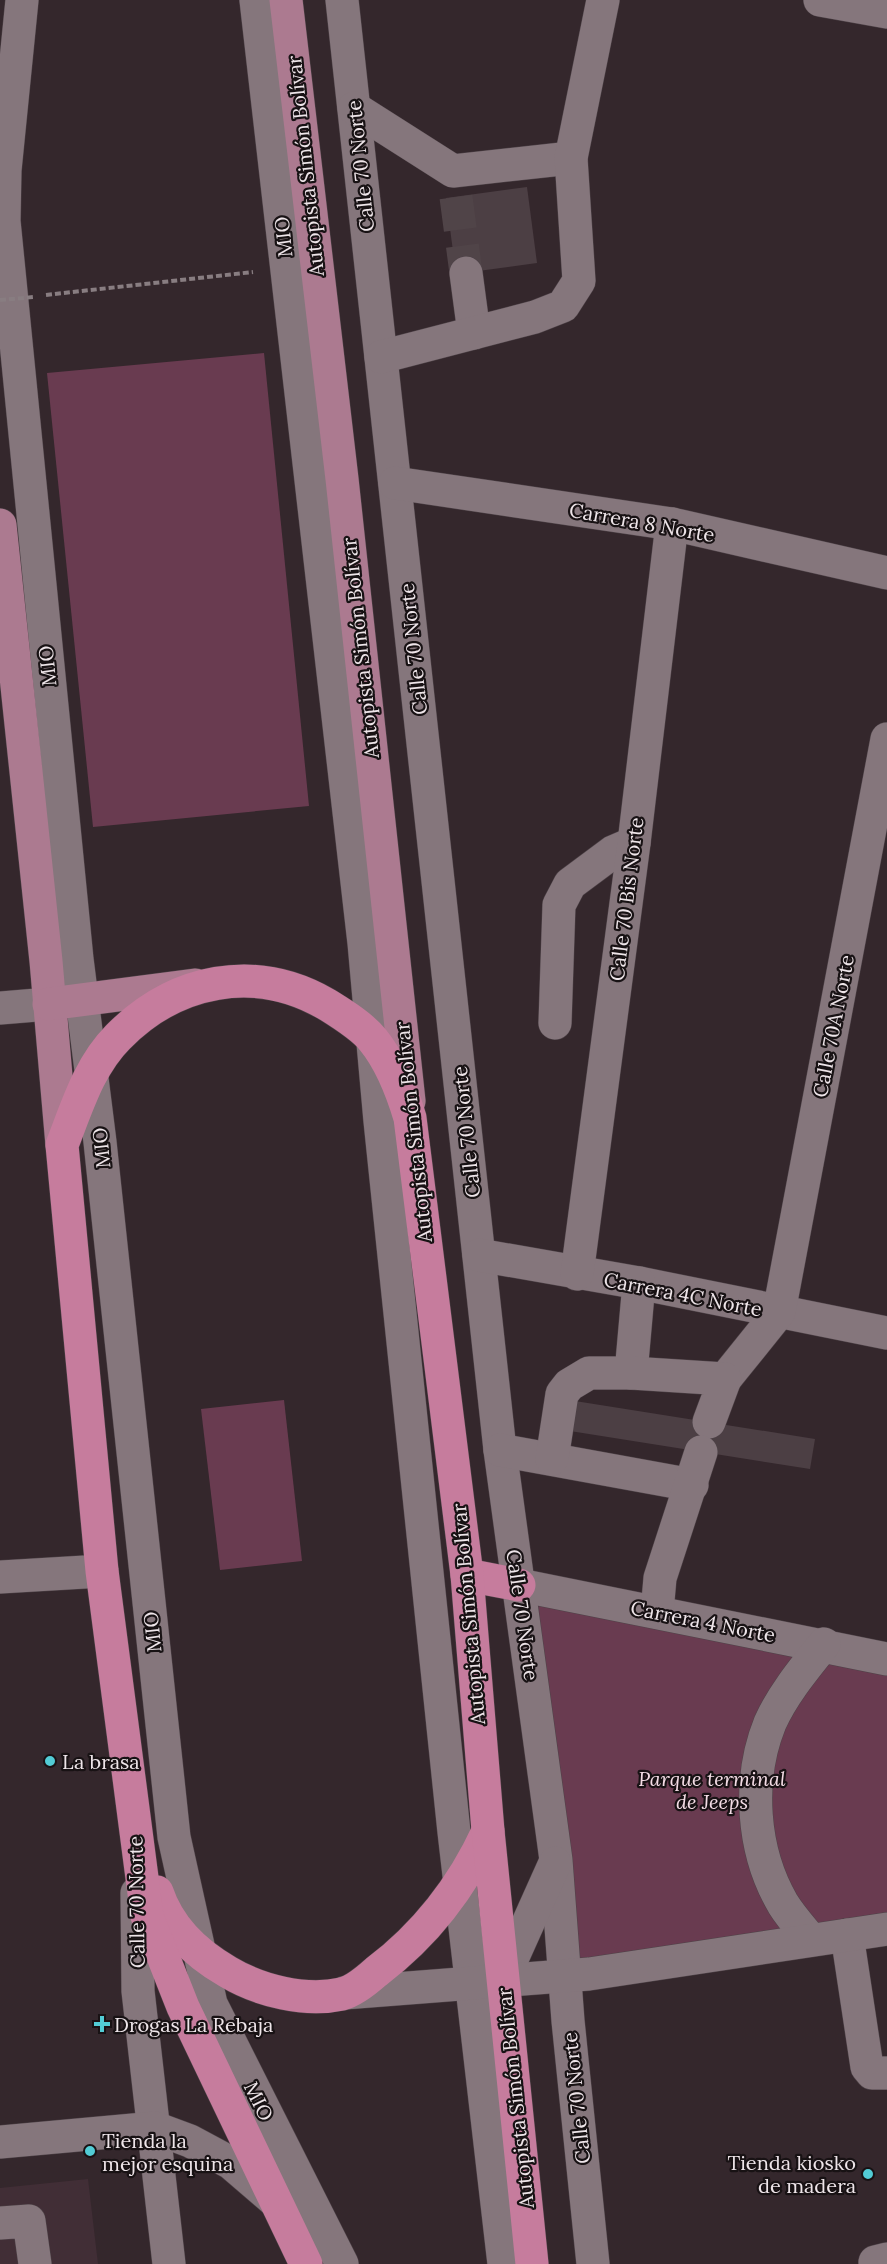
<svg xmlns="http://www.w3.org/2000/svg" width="887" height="2264" font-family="Lora,serif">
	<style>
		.built { fill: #412e36 }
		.green { fill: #693b50 }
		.building { fill: #4c3f44 }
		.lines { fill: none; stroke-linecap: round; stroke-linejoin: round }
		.minor-tunnel { stroke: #504448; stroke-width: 33; stroke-dasharray: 33 16; stroke-linecap: butt }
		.minor-casing { stroke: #4e4348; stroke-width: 34 }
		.major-casing { stroke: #4e4348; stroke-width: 34 }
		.highway-casing { stroke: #4e4348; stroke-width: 34 }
		.path { stroke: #887d81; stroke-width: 4; stroke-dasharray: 6 3; stroke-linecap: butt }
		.minor { stroke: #85767c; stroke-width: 33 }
		.major { stroke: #ac7a90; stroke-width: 33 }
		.highway { stroke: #c67c9d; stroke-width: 33 }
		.path-bridge { stroke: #887d81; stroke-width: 4; stroke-dasharray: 6 3; stroke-linecap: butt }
		.poi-dot { fill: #52ccd5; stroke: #181214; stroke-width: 2 }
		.labels { text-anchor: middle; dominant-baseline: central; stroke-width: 4.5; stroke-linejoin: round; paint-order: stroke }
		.street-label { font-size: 20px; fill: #eee5e9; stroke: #181214 }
		.poi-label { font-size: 20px; fill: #eee5e9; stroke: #181214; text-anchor: start }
		.park-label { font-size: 20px; font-style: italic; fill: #f4dde6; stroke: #181214 }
	</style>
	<rect width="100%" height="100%" fill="#34272c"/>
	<!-- built -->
	<path class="built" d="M88 2179 98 2264H0V2188Z"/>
	<!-- green -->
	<g class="green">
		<path d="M264 353 309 806 93 827 47 373Z"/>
		<path d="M284 1400 302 1561 220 1570 201 1409Z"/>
		<path d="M519 1585 887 1659V1929L565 1975Z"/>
	</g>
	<!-- building -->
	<g class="building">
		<path d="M527 187 537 263 456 274 446 198Z"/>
		<path d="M575 1401 815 1439 810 1469 570 1431Z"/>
	</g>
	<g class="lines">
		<!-- minor-tunnel -->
		<path class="minor-tunnel" d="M456 197 466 273"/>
		<!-- minor casing -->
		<g class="minor-casing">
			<g id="minor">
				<path d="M22 0 5 170 4 221 77 959 100 1142 174 1837 211 2004 342 2264"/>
				<path d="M256 0 364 943 380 1121 454 1832 504 2264"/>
				<path d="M342 0 500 1450 556 1860 568 2021 593 2264"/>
				<path d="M820 0 887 12"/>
				<path d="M354 108 453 171 571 158"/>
				<path d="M466 273 474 333"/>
				<path d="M381 357 535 317 563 306 579 281 571 158 603 0"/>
				<path d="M395 483 672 524 887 573"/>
				<path d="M0 1008 49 1004"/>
				<path d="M555 1023 559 905 570 884 613 852 634 843"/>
				<path d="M479 1255 639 1283 887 1333"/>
				<path d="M577 1274 634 843 672 524"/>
				<path d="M631 1373 639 1283"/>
				<path d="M725 1379 779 1312 887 739"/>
				<path d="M500 1450 692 1485"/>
				<path d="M552 1459 562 1394 569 1385 589 1373H631L725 1379 709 1422"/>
				<path d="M0 1577 102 1571"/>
				<path d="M519 1585 887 1659"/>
				<path d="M657 1612 660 1578 701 1452"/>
				<path d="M137 1893 138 1991 169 2264"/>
				<path d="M847 1935 867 2067 872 2073H887"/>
				<path d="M811 1940C802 1929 791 1917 783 1904 752 1851 747 1780 770 1723 783 1694 804 1669 824 1644"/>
				<path d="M503 1979 555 1863"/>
				<path d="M344 1993 589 1974 887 1929"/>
				<path d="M0 2142 155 2128 190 2141 231 2163 274 2200"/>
				<path d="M0 2223 29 2221 35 2264"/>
				<path d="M875 2262 887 2259"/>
			</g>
		</g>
		<!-- major casing -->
		<g class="major-casing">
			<g id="major">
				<path d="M286 0 342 479 409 1101"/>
				<path d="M0 525 46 961 62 1145"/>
				<path d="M49 1004 195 985"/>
			</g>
		</g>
		<!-- highway casing -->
		<g class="highway-casing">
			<g id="highway">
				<path d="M467 1575 519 1585"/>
				<path d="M157 1892C169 1928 195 1953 228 1972 260 1991 305 2002 342 1994 354 1991 367 1980 376 1972 426 1934 462 1888 488 1831"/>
				<path d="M306 2264 183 2007 147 1916 102 1571 62 1145C77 1107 89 1066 118 1037 175 979 255 963 326 1004 342 1014 362 1026 373 1040 391 1062 402 1091 410 1118L467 1575 488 1831 532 2264"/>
			</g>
		</g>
		<!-- path -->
		<path class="path" d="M46 295 253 272"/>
		<!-- minor -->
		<use href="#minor" class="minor"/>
		<!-- major -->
		<use href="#major" class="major"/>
		<!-- highway -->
		<use href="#highway" class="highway"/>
		<!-- path-bridge -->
		<path class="path-bridge" d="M0 300 34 297"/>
	</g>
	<!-- markers -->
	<g class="poi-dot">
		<circle cx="50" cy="1761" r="6"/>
		<path d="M99 2015h6v6h6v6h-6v6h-6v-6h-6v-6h6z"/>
		<circle cx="90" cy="2151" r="6"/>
		<circle cx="868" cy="2174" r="6"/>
	</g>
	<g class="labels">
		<!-- street labels -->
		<g class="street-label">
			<text transform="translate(305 166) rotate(-96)">Autopista Simón Bolívar</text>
			<text transform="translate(360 166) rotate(-96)">Calle 70 Norte</text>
			<text transform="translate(283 237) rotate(-96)">MIO</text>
			<text transform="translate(642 522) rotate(10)">Carrera 8 Norte</text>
			<text transform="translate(360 648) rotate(-96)">Autopista Simón Bolívar</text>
			<text transform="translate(413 649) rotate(-96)">Calle 70 Norte</text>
			<text transform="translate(47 666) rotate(-96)">MIO</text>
			<text transform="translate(626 899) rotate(-83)">Calle 70 Bis Norte</text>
			<text transform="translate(833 1026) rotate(-79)">Calle 70A Norte</text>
			<text transform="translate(413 1132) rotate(-96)">Autopista Simón Bolívar</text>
			<text transform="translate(466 1132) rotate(-96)">Calle 70 Norte</text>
			<text transform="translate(101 1148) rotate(-96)">MIO</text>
			<text transform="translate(683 1294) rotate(11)">Carrera 4C Norte</text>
			<text transform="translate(468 1614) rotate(-95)">Autopista Simón Bolívar</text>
			<text transform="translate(523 1615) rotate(82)">Calle 70 Norte</text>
			<text transform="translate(703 1621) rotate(11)">Carrera 4 Norte</text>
			<text transform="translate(152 1632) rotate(-96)">MIO</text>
			<text transform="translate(136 1902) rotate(-91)">Calle 70 Norte</text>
			<text transform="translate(515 2098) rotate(-96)">Autopista Simón Bolívar</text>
			<text transform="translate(576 2098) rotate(-96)">Calle 70 Norte</text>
			<text transform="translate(259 2101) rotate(64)">MIO</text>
		</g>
		<!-- poi labels -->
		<g class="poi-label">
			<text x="62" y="1761">La brasa</text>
			<text x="114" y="2024">Drogas La Rebaja</text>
			<text x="102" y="2140">Tienda la<tspan x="102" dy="23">mejor esquina</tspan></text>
			<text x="856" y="2162" text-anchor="end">Tienda kiosko<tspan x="856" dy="23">de madera</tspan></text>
		</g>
		<!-- park labels -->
		<g class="park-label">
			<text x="712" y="1778">Parque terminal<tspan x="712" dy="23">de Jeeps</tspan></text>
		</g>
	</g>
</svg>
